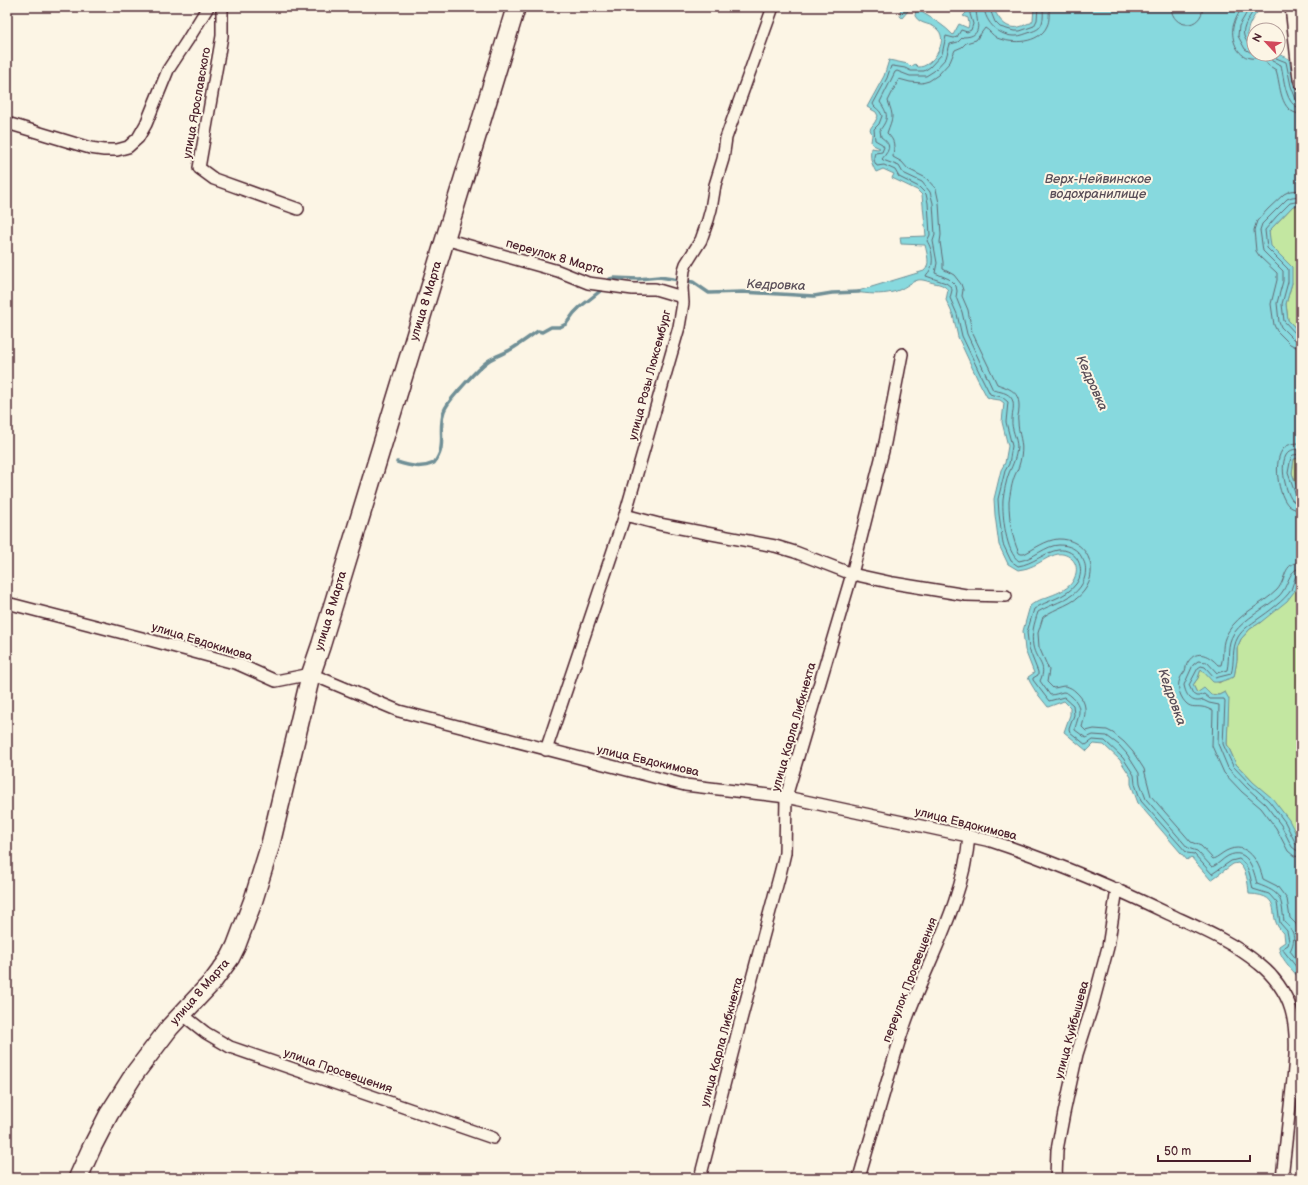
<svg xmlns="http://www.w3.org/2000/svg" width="1308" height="1185" font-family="'Balsamiq Sans',sans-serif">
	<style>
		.green { fill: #c3e7a1; stroke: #868366 }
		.water { fill: #87d9de; stroke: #6f8f96 }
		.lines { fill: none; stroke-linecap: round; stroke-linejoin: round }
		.shore { stroke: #626973; stroke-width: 1 }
		.stream { stroke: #6f8f96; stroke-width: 3.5 }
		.minor-casing { stroke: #4a1f2b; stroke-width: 14 }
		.primary-casing { stroke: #4a1f2b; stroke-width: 21 }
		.minor { stroke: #fcf5e5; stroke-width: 11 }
		.primary { stroke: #fcf5e5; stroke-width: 18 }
		.labels { text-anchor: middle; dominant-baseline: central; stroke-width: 4; stroke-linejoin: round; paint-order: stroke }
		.street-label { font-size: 12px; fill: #4a1f2b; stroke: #fcf5e5 }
		.water-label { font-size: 13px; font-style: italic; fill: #594e58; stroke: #fcf5e5 }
	</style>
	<rect width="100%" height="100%" fill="#fcf5e5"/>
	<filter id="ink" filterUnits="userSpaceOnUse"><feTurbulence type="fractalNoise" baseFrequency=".025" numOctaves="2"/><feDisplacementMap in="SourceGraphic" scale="8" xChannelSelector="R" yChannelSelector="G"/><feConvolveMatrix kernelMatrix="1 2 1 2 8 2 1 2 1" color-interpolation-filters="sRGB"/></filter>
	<g filter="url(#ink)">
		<!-- green -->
		<g class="green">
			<path d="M1301 205V334L1288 320 1286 304 1292 283 1282 257 1270 246 1269 231 1293 206Z"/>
			<path d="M1301 458V499L1292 473 1294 459Z"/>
			<path d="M1301 568V844L1253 782 1236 764 1227 744 1228 716 1225 692 1219 695 1197 693 1193 685 1198 678 1201 668 1219 683 1225 679 1234 677 1237 660V648L1241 639 1250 629 1261 622 1299 580Z"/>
		</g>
		<!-- water -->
		<g class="water">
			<path d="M901 7H910L908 11 902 18 900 16Z"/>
			<path d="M914 7H924L923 13C933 19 945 26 953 35L959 24 968 28 969 24 968 18 963 16 966 13V7H993C998 18 1005 30 1019 27 1024 26 1027 23 1031 23L1033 20 1034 7H1186L1187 10 1189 7H1250L1252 8 1262 7C1255 14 1248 24 1247 34L1254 45V54C1266 54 1279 52 1289 59L1294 85 1301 102V205L1293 206 1269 231 1271 246 1292 267V283L1286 304 1288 320 1301 334V458L1294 459 1292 473 1301 499V568L1299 580 1294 592 1287 601 1261 622 1250 629 1241 639 1237 648V660L1234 677C1227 679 1220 683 1213 682L1201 669 1198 678 1193 685 1197 693 1204 688 1211 695H1219L1225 692 1229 699 1227 744 1236 764 1253 782 1272 798 1289 820 1301 844V980C1294 972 1278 956 1279 946L1285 942 1284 933C1264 918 1287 895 1249 894 1248 882 1247 870 1238 863L1233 864 1211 880 1191 857 1187 860 1138 803 1131 784V777L1120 760 1104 745 1094 744 1087 751 1064 732 1070 715V707L1064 701 1048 707 1036 692 1030 682 1028 677 1034 673 1025 650 1023 631 1030 606C1044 594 1072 595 1076 573 1077 568 1076 563 1072 559 1069 556 1063 553 1058 554 1048 556 1039 564 1030 567 1026 569 1022 569 1018 570L1008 564 999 545 995 515 994 499 1001 470 1005 463 1008 446 1002 422 1004 403 1000 400 992 399 987 397 977 378 958 337 953 315 946 300 948 290C944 285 940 284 934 283 929 282 923 279 918 280 910 282 903 290 893 292 880 295 868 294 855 292L924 271C931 265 927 254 925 245L901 244 900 237 926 236 922 195 917 190 892 178 894 174 883 169 876 172C871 163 870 158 871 148L878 149 880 148 873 145 871 142 872 135 870 129 875 122 878 116 876 112 867 107 884 76 889 60 908 64 911 67 915 64 918 67C932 68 949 41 938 30 931 22 921 26 915 16L916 10Z"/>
		</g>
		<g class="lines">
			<!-- shore -->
			<g class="shore">
				<path d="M970 7V14L973 24 971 30 967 32 961 30 957 37 954 38 946 36 942 54 930 67 924 71H911L905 68 893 66H891L887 78 873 104C875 109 880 109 882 116L879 124 874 129 875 140 882 144 884 147 882 152 875 153C873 158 874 162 877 166L884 165 895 170 899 177 919 187 926 194 928 203 930 235 927 241C933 250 935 267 927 274L926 276 946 283 951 287 952 290 950 298 957 314 962 336 981 376 990 394 993 395 1002 397 1008 402 1006 422 1012 446 1009 464 1005 471 998 499 999 514 1003 544 1011 561 1018 566C1033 564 1045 552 1058 550 1077 548 1087 570 1076 584 1066 598 1047 600 1034 609L1027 632 1029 649 1038 672V675L1033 678V680L1049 701 1064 697 1073 705 1074 715 1069 729 1070 732 1086 745 1093 740 1105 741 1123 758 1134 775 1135 784 1141 801 1187 853 1194 854 1212 874 1231 861 1239 859C1250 866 1250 877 1253 889L1269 894 1277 903 1280 923 1287 931 1289 941 1288 945 1283 948V950L1301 973"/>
				<path d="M976 7C975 19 986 37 963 37L958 42 950 44 946 58 934 71 926 76H910L897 71 895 72 880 102C888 114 889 118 880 130L881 137C892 145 890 149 882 159L883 160 899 166 903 173 922 182 930 192 933 203 935 235 933 241 937 263 935 273 949 279 956 286 957 291 956 297 962 312 967 334 993 390C1000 392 1008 392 1012 399 1015 406 1012 413 1012 420 1011 429 1017 438 1017 447 1016 458 1013 464 1009 473 1006 481 1004 492 1003 500 1002 515 1006 553 1019 561 1033 559 1046 545 1059 545 1069 545 1078 549 1082 558 1086 564 1086 569 1085 576 1080 599 1054 602 1038 612 1034 624 1031 634 1033 646 1036 662 1048 664 1040 681L1050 695C1054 695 1059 693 1063 692 1066 692 1069 694 1071 696 1083 706 1079 715 1075 728V730L1086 738 1093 735 1107 736 1119 745 1127 754 1139 773 1140 783 1146 799 1188 848 1197 851 1212 867C1218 865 1222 859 1228 856 1248 846 1254 871 1257 884 1282 893 1281 897 1284 922 1295 931 1296 939 1290 951L1301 965"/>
				<path d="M984 7C985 23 1000 37 1016 36 1021 36 1025 34 1031 32 1036 30 1040 29 1042 23 1044 18 1043 12 1043 7"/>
				<path d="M989 7 995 22 1000 27 1014 31H1020L1034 26 1037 20 1038 7"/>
				<path d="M1049 7C1049 13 1050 20 1047 26 1039 44 1012 44 997 38 992 35 989 30 985 28L976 40 966 43 962 47 955 50 950 62 938 75 929 81 922 83 910 82 899 79 888 101C894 118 893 116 887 133 896 142 894 145 893 157L902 162 908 169 926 178 936 189 939 203 941 235 940 242 943 262V269L954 275 961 284 963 290 962 296 968 310 972 332 997 384C1010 389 1020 391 1019 409 1019 413 1017 417 1018 421 1018 435 1024 442 1021 457 1020 464 1018 469 1015 475 1012 482 1010 494 1009 502 1009 519 1012 538 1019 553L1021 554H1024C1034 549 1046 540 1058 539 1086 538 1101 569 1084 591 1074 605 1056 607 1043 617L1038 633 1039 647 1049 670 1047 682 1053 688C1057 688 1061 686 1065 686 1070 687 1073 689 1076 692 1088 703 1086 712 1082 727L1086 731 1094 729 1107 730 1113 733 1124 742 1133 752 1144 769 1151 796 1191 842 1201 846 1213 859C1218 857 1222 853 1226 851 1248 840 1259 862 1263 879L1277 886 1287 899 1290 918 1296 924 1298 930 1300 943 1297 951 1301 956"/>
				<path d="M1171 7C1172 30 1202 30 1203 7"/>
				<path d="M1242 7C1239 13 1234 21 1233 27 1231 39 1237 56 1250 58 1254 59 1258 57 1262 56L1268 65 1276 70C1281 85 1279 113 1301 114"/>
				<path d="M1250 7 1239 26 1238 36 1245 49 1250 52H1254"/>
				<path d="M1254 47 1249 45C1247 42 1245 39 1244 36 1241 29 1251 13 1257 7"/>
				<path d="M1269 54 1272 61 1281 65C1284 77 1285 107 1301 108"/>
				<path d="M1274 54 1276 58 1286 62 1291 86 1297 102 1301 103"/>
				<path d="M1301 190 1290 191 1284 194 1268 209 1257 221 1254 230 1256 251 1260 257 1277 273V280L1271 304 1274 325 1277 331 1290 344 1296 347H1301"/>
				<path d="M1301 196 1292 197 1287 199 1262 224 1260 230 1263 251 1283 271V281L1277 303 1279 322 1281 327 1293 339 1301 341"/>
				<path d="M1301 201 1290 203 1276 217 1265 230 1267 248 1288 269V282L1282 304 1284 321 1297 335 1301 336"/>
				<path d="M1301 443C1295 443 1288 444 1284 448 1272 460 1278 496 1289 506 1293 509 1297 510 1301 510"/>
				<path d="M1301 449C1297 449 1292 449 1289 452 1278 460 1285 491 1292 500 1295 503 1298 504 1301 504"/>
				<path d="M1301 454 1293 455 1291 457 1288 473 1296 496 1298 499H1301"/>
				<path d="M1301 562C1282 563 1287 579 1277 590 1262 605 1239 613 1228 632 1220 645 1225 652 1221 665H1218C1210 656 1197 648 1188 662 1186 665 1186 668 1185 671 1183 674 1181 676 1180 679 1176 687 1181 699 1187 704 1192 708 1196 706 1202 707 1205 707 1211 710 1213 711L1212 746 1224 773 1242 792 1261 808 1276 828 1288 851 1294 856 1301 857"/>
				<path d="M1301 568C1288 569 1289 586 1279 596 1265 609 1245 618 1234 633 1226 645 1230 657 1227 670L1217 673 1207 662 1198 661 1193 665 1184 685C1186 696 1192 704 1203 700L1209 703 1219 705 1218 744 1228 768 1247 788 1265 804 1281 825 1292 847 1296 850 1301 851"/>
				<path d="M1301 573 1296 575C1294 580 1293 585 1291 590 1285 600 1268 612 1258 619 1251 624 1243 629 1238 637 1231 649 1235 662 1231 674L1215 678 1205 667 1201 666 1198 668 1189 685 1193 694 1196 696H1199L1204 694 1210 699H1224L1225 701 1223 744 1233 766 1250 784 1269 801 1285 822 1296 844 1301 846"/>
			</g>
			<!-- stream -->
			<g class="stream">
				<path d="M607 282 610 279 614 278 638 279 659 277 693 282 709 293 742 292 814 296 832 293 859 292"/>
				<path d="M397 462C410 466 421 469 434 463 448 445 437 432 444 411 447 403 454 396 460 389 469 379 477 369 488 361 495 356 503 354 510 350 520 344 529 337 538 331L542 332 551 327H560L566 324 574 313 580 307 604 288"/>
			</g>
			<!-- minor casing -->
			<g class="minor-casing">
				<g id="minor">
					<path d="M222 7V36L199 168 214 179 298 209"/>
					<path d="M1291 7 1299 79 1301 84"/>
					<path d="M7 123 90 148 104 150H117L128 147 138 138 146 124 168 70 187 41 208 7"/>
					<path d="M445 239 558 271 588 283 633 289H655L682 297"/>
					<path d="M625 515 659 524 775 546 795 552 852 574 893 583 966 595 1006 596"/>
					<path d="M7 603 146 639 238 664 276 681 311 674 399 711 685 785 786 797 991 841C1052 861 1111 886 1169 914 1199 928 1233 942 1259 964 1273 975 1286 992 1291 1010 1299 1038 1294 1069 1291 1097 1288 1124 1285 1151 1282 1178"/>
					<path d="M546 750 625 515 679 327 683 303 682 288 684 270 686 264 701 240 708 220 711 209 715 185 723 159 726 138 773 7"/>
					<path d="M183 1015 206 1033 230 1047 493 1138"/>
					<path d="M700 1178 739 1027 781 870 785 853 786 797 852 574 885 443 902 354"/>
					<path d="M859 1178C868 1146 878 1114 887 1082 894 1059 900 1036 909 1013 931 955 964 899 969 836"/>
					<path d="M1056 1178 1057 1150 1064 1113 1077 1054 1092 1007 1108 947 1117 889"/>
				</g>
			</g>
			<!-- primary casing -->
			<g class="primary-casing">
				<path id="primary" d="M78 1178 92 1147 109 1114 135 1073 170 1027 213 981 230 958 236 946 253 901 270 846 311 674 321 645 516 7"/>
			</g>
			<!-- minor -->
			<use href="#minor" class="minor"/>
			<!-- primary -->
			<use href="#primary" class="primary"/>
		</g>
	</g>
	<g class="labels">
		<!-- street labels -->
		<g class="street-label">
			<text transform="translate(197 103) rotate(-80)">улица Ярославского</text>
			<text transform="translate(555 257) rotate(16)">переулок 8 Марта</text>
			<text transform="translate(426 301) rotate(-73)">улица 8 Марта</text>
			<text transform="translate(650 375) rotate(-75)">улица Розы Люксембург</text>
			<text transform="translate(331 611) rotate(-73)">улица 8 Марта</text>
			<text transform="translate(202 642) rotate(17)">улица Евдокимова</text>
			<text transform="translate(794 727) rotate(-74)">улица Карла Либкнехта</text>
			<text transform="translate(648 761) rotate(13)">улица Евдокимова</text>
			<text transform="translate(966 824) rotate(14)">улица Евдокимова</text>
			<text transform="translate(910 980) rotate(-69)">переулок Просвещения</text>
			<text transform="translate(200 992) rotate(-49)">улица 8 Марта</text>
			<text transform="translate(1072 1030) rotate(-75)">улица Куйбышева</text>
			<text transform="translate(722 1042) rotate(-75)">улица Карла Либкнехта</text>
			<text transform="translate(338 1071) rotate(19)">улица Просвещения</text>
		</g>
		<!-- water labels -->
		<g class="water-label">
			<text x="1098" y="179">Верх-Нейвинское<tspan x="1098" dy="15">водохранилище</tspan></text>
			<text transform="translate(776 285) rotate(2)">Кедровка</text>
			<text transform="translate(1092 383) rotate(66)">Кедровка</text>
			<text transform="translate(1172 697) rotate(70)">Кедровка</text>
		</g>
	</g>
	<!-- margin -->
	<rect width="1308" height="1185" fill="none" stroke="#fcf5e5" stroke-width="24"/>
	<rect x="12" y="12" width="1284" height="1161" fill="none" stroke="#4a1f2b" stroke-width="1.5" filter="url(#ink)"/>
	<!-- north arrow -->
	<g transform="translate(1266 42) rotate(296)"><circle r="19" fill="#fcf5e5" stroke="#b59f9b"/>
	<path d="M0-3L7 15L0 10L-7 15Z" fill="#d1495b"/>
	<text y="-6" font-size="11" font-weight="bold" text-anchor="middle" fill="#4a1f2b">N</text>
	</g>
	<!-- scale -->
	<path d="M1158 1155v6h92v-6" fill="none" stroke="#4a1f2b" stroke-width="2"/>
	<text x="1164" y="1155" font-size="12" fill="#4a1f2b" stroke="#fcf5e5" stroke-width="3" paint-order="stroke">50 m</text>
</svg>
